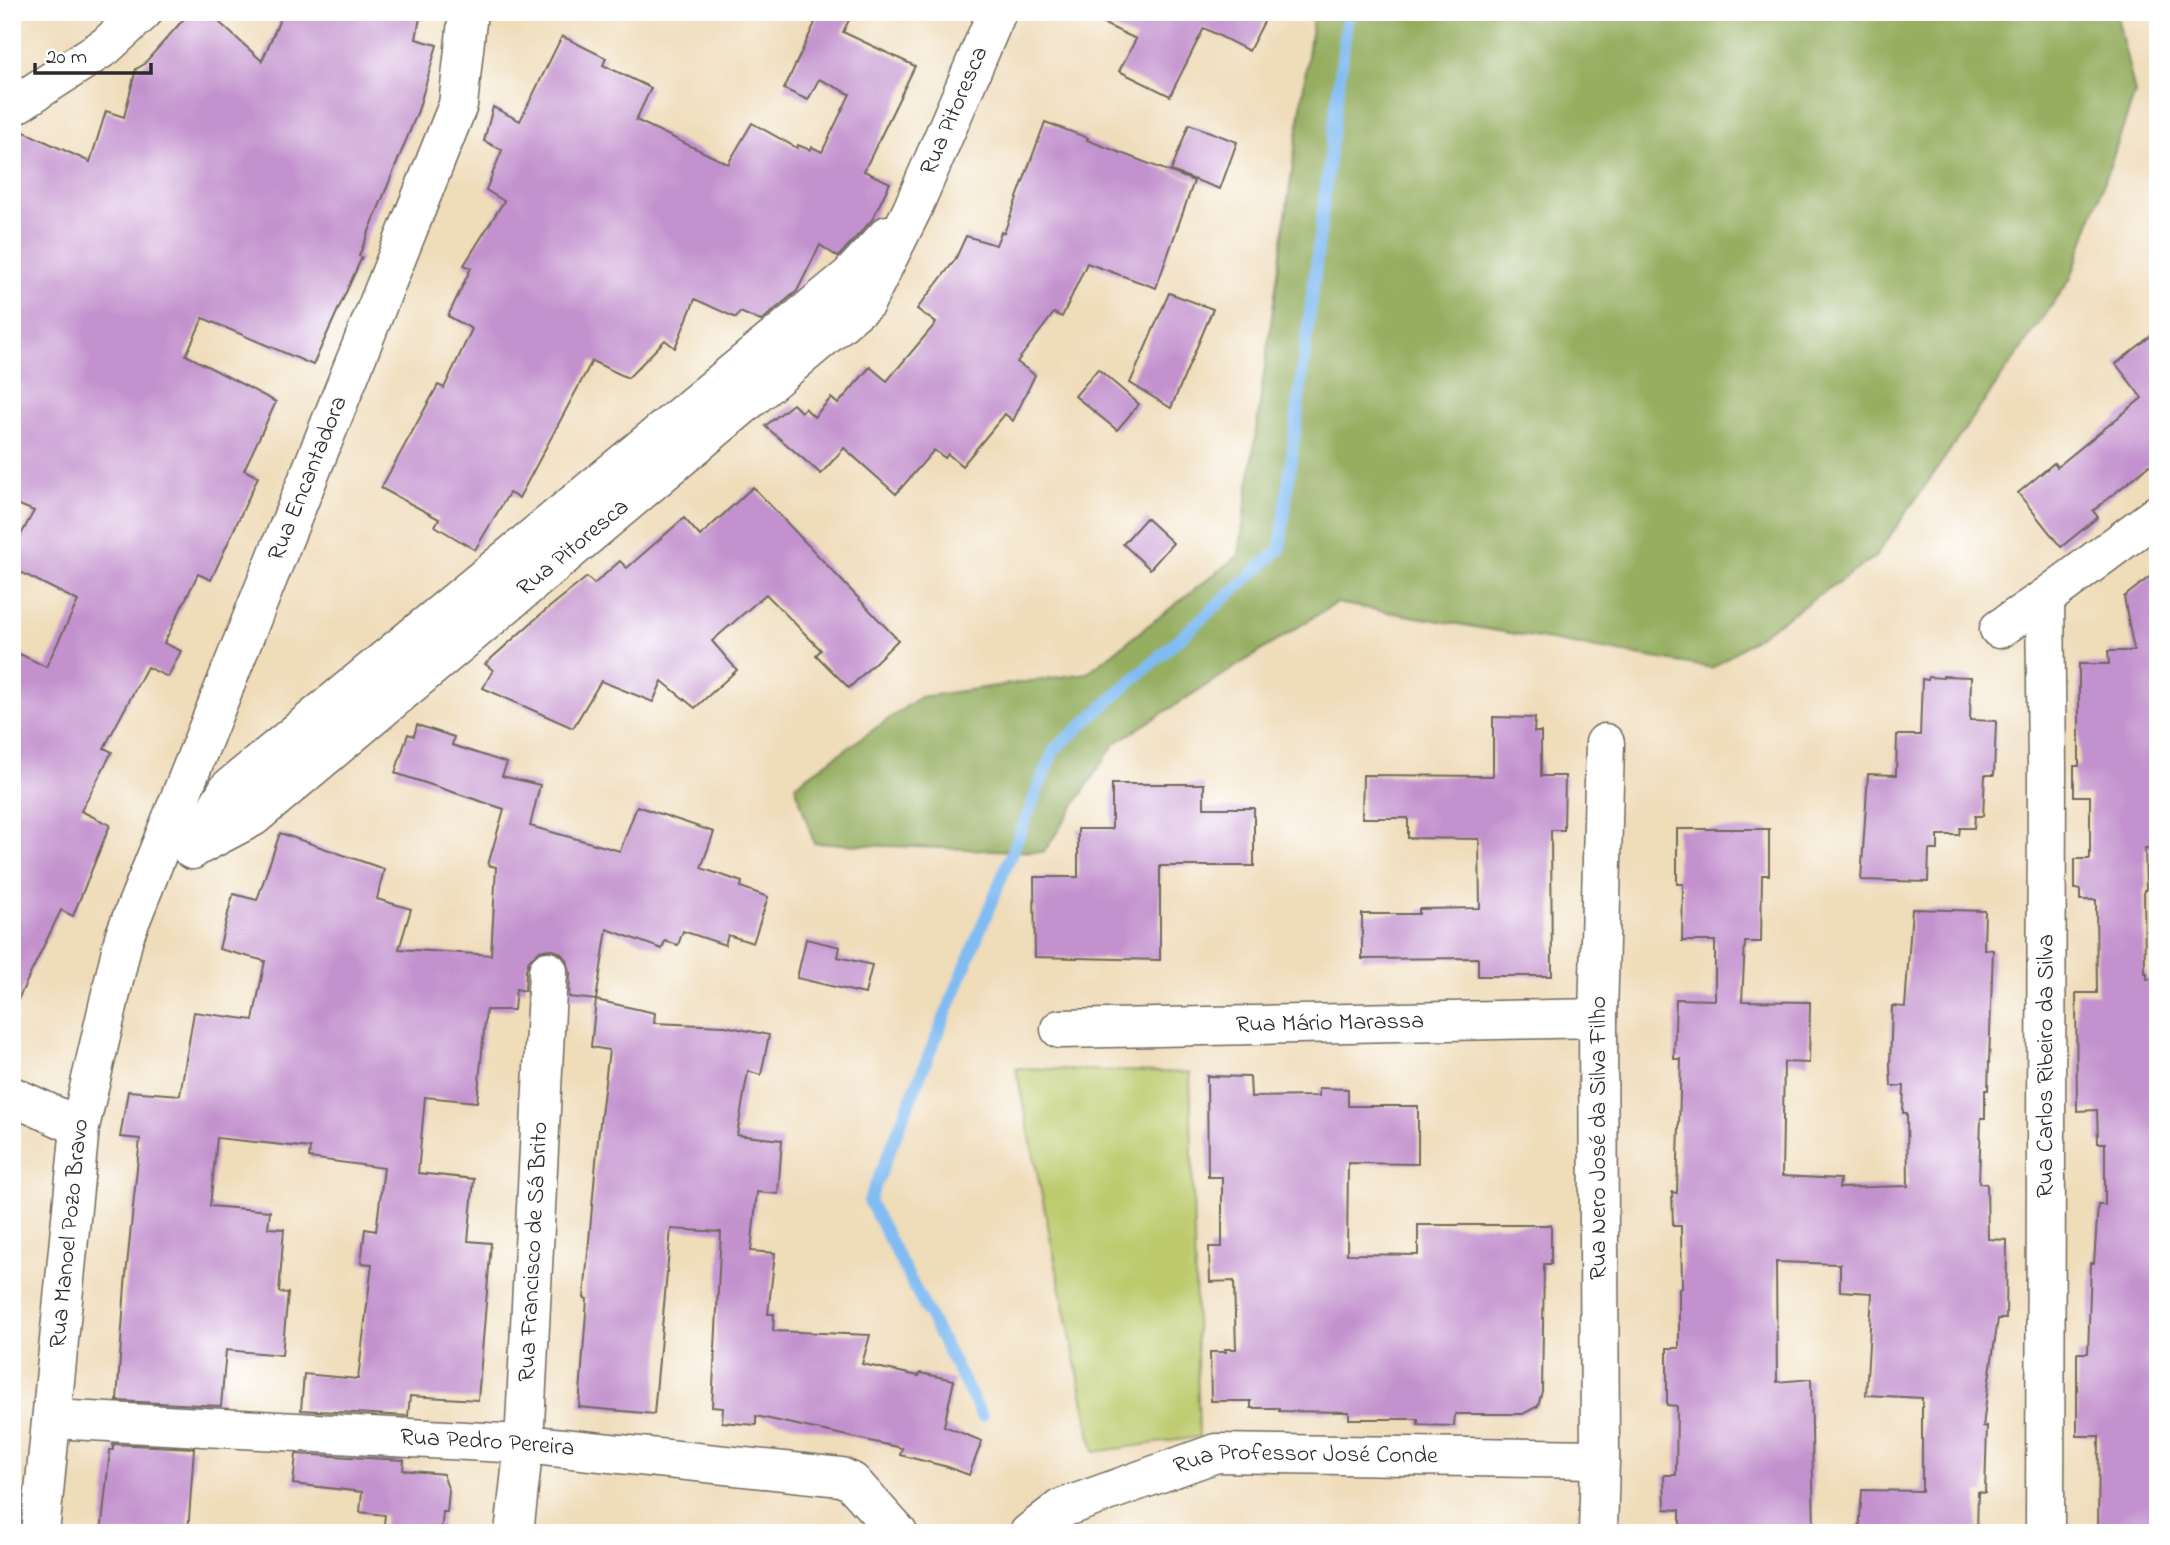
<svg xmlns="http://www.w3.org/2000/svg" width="2170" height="1545" font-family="'Indie Flower',sans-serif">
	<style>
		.green { fill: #bcca6c; stroke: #747a4c; stroke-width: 2 }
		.forest { fill: #95ae60; stroke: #606c46; stroke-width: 2 }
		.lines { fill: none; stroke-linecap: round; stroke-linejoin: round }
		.stream { stroke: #80bbf2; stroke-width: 12 }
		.building { fill: #c392ce }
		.minor-casing { stroke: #70695d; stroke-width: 41 }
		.minor { stroke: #fff; stroke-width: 38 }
		.labels { text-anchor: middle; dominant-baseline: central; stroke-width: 5; stroke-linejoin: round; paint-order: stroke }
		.street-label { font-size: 24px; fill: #2b2b2b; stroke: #fff }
	</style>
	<rect width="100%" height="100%" fill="#fff"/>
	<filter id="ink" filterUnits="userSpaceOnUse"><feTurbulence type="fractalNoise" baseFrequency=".0143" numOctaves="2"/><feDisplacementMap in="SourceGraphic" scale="14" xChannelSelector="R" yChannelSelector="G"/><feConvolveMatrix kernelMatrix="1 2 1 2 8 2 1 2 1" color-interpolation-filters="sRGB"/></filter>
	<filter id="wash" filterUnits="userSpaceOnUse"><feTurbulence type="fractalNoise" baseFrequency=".00686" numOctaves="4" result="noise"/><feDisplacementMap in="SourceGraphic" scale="28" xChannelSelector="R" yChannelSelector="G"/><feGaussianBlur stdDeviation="1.57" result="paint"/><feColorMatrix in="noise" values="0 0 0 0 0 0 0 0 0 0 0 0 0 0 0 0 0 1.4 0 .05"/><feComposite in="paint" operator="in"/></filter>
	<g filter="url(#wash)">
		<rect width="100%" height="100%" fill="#efdcb9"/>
		<!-- green -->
		<path class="green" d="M1016 1068 1190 1073 1199 1437 1094 1452Z"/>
		<!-- forest -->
		<path class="forest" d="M1314 12H2116L2135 93 2071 278 1875 557 1712 668 1336 603 1114 744 1044 852 814 843 795 785 920 697 1087 673 1239 555Z"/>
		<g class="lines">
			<!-- stream -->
			<path class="stream" d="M982 1416 869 1201 1054 750 1280 549 1348 12"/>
		</g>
		<g id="blocks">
			<!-- building -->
			<g class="building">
				<path d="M190 12H208L262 61 283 12H421L416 39 437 45 418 111 359 256 362 257 313 365 203 318 186 355 276 402 244 470 258 477 211 580 198 574 164 643 181 651 168 677 147 667 104 748 112 752 81 811 110 825 73 916 61 910 12 1012V650L46 667 78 601 12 568V551L34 511 12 502V129L16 128 90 162 106 111 124 117 136 69 143 65Z"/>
				<path d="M820 12H853L843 32 915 66 864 171 890 183 872 220 838 257 820 245 797 291 761 321 740 312 736 318 695 299 675 348 665 340 628 378 592 361 519 498 509 493 475 550 435 526 439 519 381 488 438 385 444 388 472 329 448 316 471 268 464 265 504 201 486 190 502 150 484 141 493 107 520 121 562 36 606 58 603 65 651 88 636 120 728 164 752 123 797 148 798 145 810 150 812 147 822 152 850 94 819 79 808 100 784 89Z"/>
				<path d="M1079 12H1269L1249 51 1204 28 1170 96 1119 71 1136 39Z"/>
				<path d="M1045 122 1088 138 1087 140 1194 181 1156 288 1087 263 1062 317 1054 313 1017 362 1035 375 1013 421 1005 414 962 466 948 454 945 458 934 450 896 494 844 448 821 474 765 426 793 404 801 412 805 408 814 417 831 398 838 404 870 367 887 381 936 323 917 309 955 260 966 236 996 245 1001 232 1004 233Z"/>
				<path d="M1189 124 1237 142 1220 189 1171 171Z"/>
				<path d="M1169 293 1213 309 1171 408 1130 383Z"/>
				<path d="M2158 330V458L2093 511 2098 517 2061 547 2018 493 2054 463 2057 467 2142 398 2116 364Z"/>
				<path d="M1098 369 1139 404 1117 430 1075 396Z"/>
				<path d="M753 487 898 640 849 688 816 655 821 650 766 594 712 641 737 670 695 708 662 681 653 702 601 681 573 728 483 688 493 670 485 664 540 615 587 577 594 584 620 561 627 568 684 518 700 536Z"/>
				<path d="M1146 518 1173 543 1150 569 1123 544Z"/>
				<path d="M2152 575 2158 601V848H2145L2146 890H2144L2145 973H2147V979H2158V1533H2098L2099 1436H2077V1353H2088L2091 1263H2094L2098 1205H2105V1143H2098L2097 1110 2077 1111 2076 993H2097L2096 900H2080V890L2075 889V859H2090V796H2074V766H2079V664H2109L2108 651H2134L2124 597Z"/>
				<path d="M1943 676 1971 677 1970 720 1996 721 1994 775H1985L1983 816H1975L1974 828H1960L1959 835H1938V850H1929L1928 882 1861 880 1868 774 1896 775 1897 735H1920L1922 679 1928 680 1929 677 1943 678Z"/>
				<path d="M1493 717 1535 718 1534 732H1541V776H1565L1564 830H1551L1552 976H1478V958L1362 959V914H1419V909L1480 908 1479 839 1408 838V818H1362L1363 775 1493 776Z"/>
				<path d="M417 725 454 737 452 745 507 763 502 776 540 785 530 826 620 851 637 806 714 832 701 868 742 882 741 887 768 897 753 943 728 935 725 945 683 931 678 945 665 941 662 949 607 929 596 1000 569 997 570 972 567 960 559 952 550 949 539 951 529 960 526 970 525 991 516 989 514 1010H486L477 1102 425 1097 418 1173 474 1179 468 1241 491 1243 478 1400 410 1396 408 1416 301 1410 304 1374 358 1379 372 1264 361 1263 365 1229 376 1231 384 1168 309 1158 310 1148 217 1138 210 1206 270 1211 268 1228 284 1229 279 1292 288 1293 282 1355 226 1350 221 1406 117 1401 125 1285 140 1139 120 1137 128 1091 180 1095 194 1012 253 1020 265 961 219 949 233 894 257 900 280 833 384 869 377 899 411 909 399 949 491 955 496 867 488 865 504 809 395 773 408 734 414 736Z"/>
				<path d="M1112 784H1204V808H1254V866H1160V960L1035 957 1034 877H1078V829H1112Z"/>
				<path d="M1677 829H1769V875H1762L1761 942H1745L1742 1001 1810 1002 1809 1063 1784 1062 1782 1176 1840 1179 1839 1188 1908 1186 1907 1113H1903L1904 1086H1891L1890 1066 1892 1006 1905 1007 1912 909 1985 911 1984 949 1993 950 1988 1090H1985V1118H1981L1979 1183 1987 1184 1988 1239 2007 1240 2006 1319H1998L1988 1386 1983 1427 1987 1426 1985 1493 1978 1492 1977 1533H1859L1862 1490 1922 1491V1398L1866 1395 1872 1293 1840 1291V1264L1776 1262 1777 1382 1811 1379 1814 1533H1687V1530H1680V1510L1665 1509 1664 1475H1676L1677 1406 1667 1405V1348H1679V1289L1682 1288 1681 1226H1673L1672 1192 1677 1193 1681 1059H1674L1676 999 1715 1000V941H1682L1683 884H1677Z"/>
				<path d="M806 939 840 947 838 957 872 965 865 994 797 978Z"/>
				<path d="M596 1000 655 1013 654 1023 725 1026 769 1035 761 1075 748 1071 737 1135 782 1140 778 1194 757 1192 751 1251 775 1253 768 1314H774L773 1331 870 1335 862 1364 919 1376 920 1373 954 1380 944 1426 982 1441 969 1475 948 1467 900 1455 902 1448 756 1416V1425L722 1422 723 1408 712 1407 721 1232 671 1229 654 1414 579 1407 587 1299 584 1298 598 1139 609 1050 591 1047Z"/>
				<path d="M1207 1076 1250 1077 1251 1097 1319 1096V1088L1348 1089V1106H1418V1164L1348 1163 1347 1254 1418 1255V1225H1551V1264H1544L1542 1391 1538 1406 1523 1414H1455L1454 1426 1418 1425V1419H1349V1412L1279 1411V1408H1251V1401H1211L1210 1352H1226L1225 1349H1236L1234 1281 1210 1282 1209 1247H1222V1177H1208Z"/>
				<path d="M113 1444 194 1448 188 1533H101L110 1450H113Z"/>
				<path d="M296 1454 404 1460 403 1470 443 1474 449 1491 447 1512H443L441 1533H383L385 1515 360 1512 362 1492 293 1484Z"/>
			</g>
		</g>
	</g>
	<g filter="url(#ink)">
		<use href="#blocks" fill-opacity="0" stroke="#70695d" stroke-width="2"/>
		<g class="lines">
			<!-- minor casing -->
			<g class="minor-casing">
				<g id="minor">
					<path d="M12 107 106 46 143 12"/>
					<path d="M1999 629 2045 598 2158 514"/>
					<path id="s1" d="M194 848 253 817 866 302 912 210 997 12"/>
					<path d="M192 850 228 789 850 276 888 235"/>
					<path id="s2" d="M1060 1029 1598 1018"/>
					<path d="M12 1096 80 1127"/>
					<path id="s3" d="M52 1419 524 1444 841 1477 852 1482 898 1533"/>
					<path id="s4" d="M40 1533 80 1127 124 937 458 105 468 12"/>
					<path id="s5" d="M514 1533 524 1444 548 971"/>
					<path id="s6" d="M1029 1533 1060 1509 1216 1453 1600 1459"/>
					<path d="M1598 1533 1600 1459 1598 1018 1605 743"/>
					<path id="s7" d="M2045 1533 2047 767 2045 598"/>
				</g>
			</g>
			<!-- minor -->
			<use href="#minor" class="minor"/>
		</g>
	</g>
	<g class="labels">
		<!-- street labels -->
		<g class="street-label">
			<text stroke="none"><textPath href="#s1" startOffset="1078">Rua Pitoresca</textPath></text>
			<text stroke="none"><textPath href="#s4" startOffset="1097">Rua Encantadora</textPath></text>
			<text stroke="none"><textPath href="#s1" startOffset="485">Rua Pitoresca</textPath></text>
			<text stroke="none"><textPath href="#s2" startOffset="270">Rua Mário Marassa</textPath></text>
			<text stroke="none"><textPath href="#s7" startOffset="467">Rua Carlos Ribeiro da Silva</textPath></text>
			<text transform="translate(1599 1138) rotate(-90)">Rua Nero José da Silva Filho</text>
			<text stroke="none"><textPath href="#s4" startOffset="301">Rua Manoel Pozo Bravo</textPath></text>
			<text stroke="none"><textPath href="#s5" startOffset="282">Rua Francisco de Sá Brito</textPath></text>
			<text stroke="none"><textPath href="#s3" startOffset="436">Rua Pedro Pereira</textPath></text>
			<text stroke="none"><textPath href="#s6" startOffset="294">Rua Professor José Conde</textPath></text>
		</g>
	</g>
	<!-- margin -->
	<rect width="2170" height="1545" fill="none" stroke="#fff" stroke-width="42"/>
	<!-- scale -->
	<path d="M35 63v10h116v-10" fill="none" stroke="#2b2b2b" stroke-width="3.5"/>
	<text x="46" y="63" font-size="21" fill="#2b2b2b" stroke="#ffffff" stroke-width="5" paint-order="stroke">20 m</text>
</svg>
